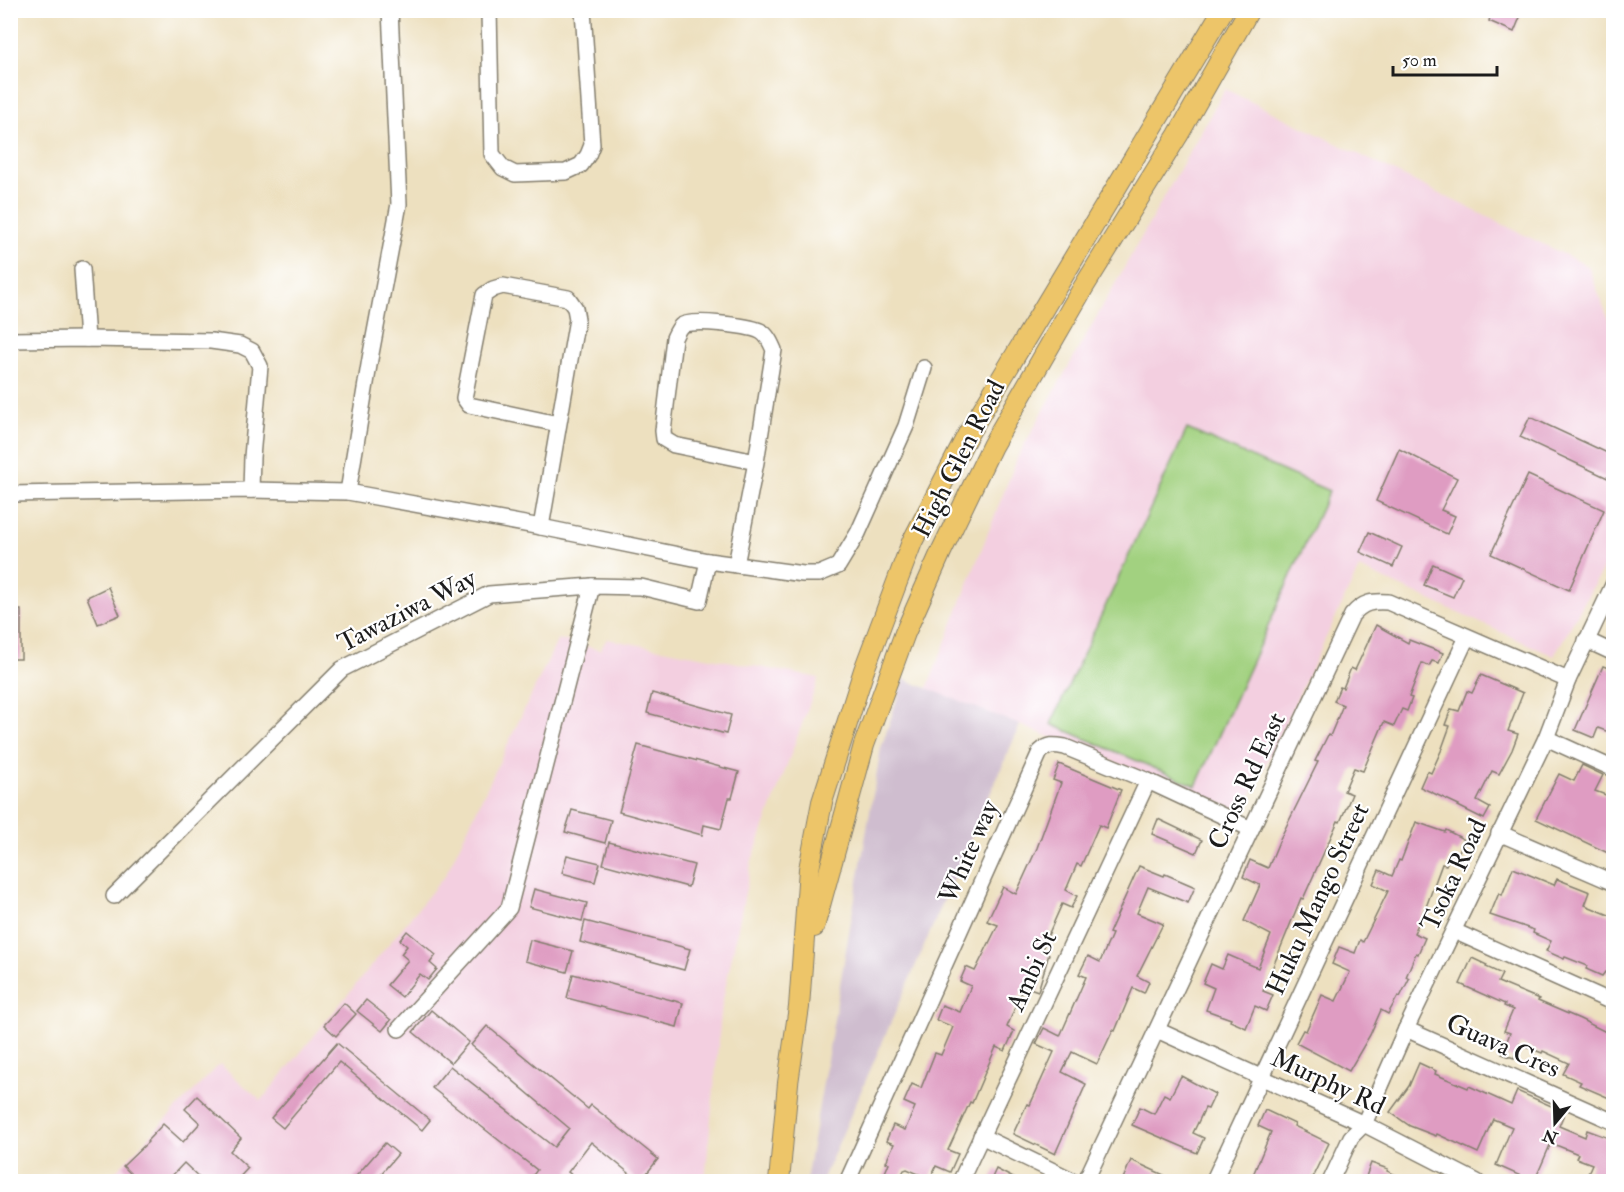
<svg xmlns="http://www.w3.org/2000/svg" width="1624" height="1192" font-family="'IM FELL Double Pica',serif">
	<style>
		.built { fill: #f3cfe0 }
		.industrial { fill: #cfbdcf }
		.green { fill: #a2d180; stroke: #5f764e; stroke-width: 1.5 }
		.building { fill: #df9cc2 }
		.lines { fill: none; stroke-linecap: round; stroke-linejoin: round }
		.minor-casing { stroke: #847e6e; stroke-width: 18 }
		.major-casing { stroke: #847e6e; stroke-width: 22 }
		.minor { stroke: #fff; stroke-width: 15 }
		.major { stroke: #edc569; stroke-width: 20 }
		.labels { text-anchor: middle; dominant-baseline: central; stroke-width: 4.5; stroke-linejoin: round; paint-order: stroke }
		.street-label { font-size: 26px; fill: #1c1c1c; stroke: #fff }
	</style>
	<rect width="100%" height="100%" fill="#fff"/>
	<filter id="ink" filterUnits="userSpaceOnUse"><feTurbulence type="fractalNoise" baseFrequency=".0167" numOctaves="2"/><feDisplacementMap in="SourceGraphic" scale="12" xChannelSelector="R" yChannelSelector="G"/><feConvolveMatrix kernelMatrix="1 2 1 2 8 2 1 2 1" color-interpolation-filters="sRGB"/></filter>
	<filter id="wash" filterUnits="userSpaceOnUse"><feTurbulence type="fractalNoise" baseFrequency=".008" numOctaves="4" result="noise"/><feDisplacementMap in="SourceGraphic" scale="24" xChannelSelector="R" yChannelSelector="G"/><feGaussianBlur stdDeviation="1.35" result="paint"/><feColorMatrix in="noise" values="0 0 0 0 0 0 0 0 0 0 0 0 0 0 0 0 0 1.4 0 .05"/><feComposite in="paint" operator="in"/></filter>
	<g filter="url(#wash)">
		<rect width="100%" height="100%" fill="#ede0bf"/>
		<!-- built -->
		<g class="built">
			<path d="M1225 89 1588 266 1613 331V551L1554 656 1359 568 1243 812 927 689 1018 456Z"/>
			<path d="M558 639 600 650 607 639 819 678 752 860 722 1004 705 1181 105 1182 220 1064 261 1101 446 874Z"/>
		</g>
		<!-- industrial -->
		<path class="industrial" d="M904 679 1020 725 822 1181H806L881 748Z"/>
		<!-- green -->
		<path class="green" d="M1187 429 1329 491 1196 786 1051 724Z"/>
		<g id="blocks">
			<!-- building -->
			<g class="building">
				<path d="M1492 10H1523L1514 32 1489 21Z"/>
				<path d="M1530 417 1614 456V481L1520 437Z"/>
				<path d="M1399 449 1457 478 1441 510 1455 516 1447 534 1376 501Z"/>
				<path d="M1528 475 1604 510 1569 590 1491 554Z"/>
				<path d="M1369 532 1402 547 1393 567 1360 552Z"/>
				<path d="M1433 564 1462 577 1453 597 1424 585Z"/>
				<path d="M108 587 120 615 98 624 87 597Z"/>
				<rect x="10" y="610" width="11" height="49"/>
				<path d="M1376 625 1408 643 1409 640 1443 653 1439 663 1432 661 1429 666 1422 663 1409 697 1412 698 1407 711 1402 709 1394 726 1384 722 1363 771 1354 768 1344 791 1352 794 1340 822 1338 821 1303 899 1301 898 1263 991 1273 995 1266 1011 1255 1006 1246 1028 1230 1021 1231 1019 1206 1010 1214 988 1203 983 1211 964 1222 969 1228 955 1258 968 1271 935 1244 921 1260 885 1243 877 1250 860 1268 868 1280 839 1318 762 1315 761 1328 735 1330 736 1343 705 1334 701 1340 687 1343 688 1351 668 1355 670Z"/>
				<path d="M1603 666 1614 670V734L1598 728 1594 738 1575 730Z"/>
				<path d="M1481 675 1523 693 1508 731 1518 734 1512 750 1499 774 1492 771 1477 801 1490 808 1484 819 1458 806 1459 805 1420 787 1427 771 1431 773 1441 751 1450 726 1445 725 1451 709 1459 711 1467 691 1472 693Z"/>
				<path d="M652 693 731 715 726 734 647 713Z"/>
				<path d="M638 745 739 772 732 798H729L721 829 704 825 702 835 619 812Z"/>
				<path d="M1059 764 1121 790 1106 828 1099 825 1081 866 1077 864 1066 890 1077 896 1071 908 1062 904 1041 951 1049 954 1038 991 1024 986 1007 1027 1014 1031 1005 1051 996 1047 972 1103 970 1102 948 1150 958 1154 950 1172 936 1166 930 1179 907 1169 904 1170 898 1182H881L889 1163 886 1162 894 1144 886 1141 893 1125 905 1130 915 1107 904 1102 912 1084 921 1088 935 1053 941 1055 953 1027 936 1020 942 1005 960 1012 971 986 960 981 966 967 975 971 998 925 987 921 1003 887 1016 894 1037 848 1061 783 1053 780Z"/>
				<path d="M1582 765 1603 775 1595 791 1614 798V844L1608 853 1536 819 1559 774 1574 781Z"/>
				<path d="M572 810 611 820 605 843 565 832Z"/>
				<path d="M1158 819 1202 840 1196 853 1152 834Z"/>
				<path d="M1416 822 1445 832 1446 830 1465 840 1458 853 1452 850 1446 865 1442 864 1426 907 1414 933 1425 938 1418 954 1416 953 1406 977 1409 979 1400 997 1398 996 1388 1014 1381 1010 1370 1035 1349 1071 1296 1043 1303 1030 1306 1031 1322 995 1336 1001 1350 972 1332 964 1339 947 1355 953 1360 940 1363 942 1388 891 1373 884 1379 870 1392 876 1399 860 1401 861Z"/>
				<path d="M609 842 694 865 688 887 603 864Z"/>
				<path d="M567 855 600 863 595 882 562 873Z"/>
				<path d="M1139 866 1164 876 1165 874 1195 887 1188 903 1148 887 1137 913 1163 924 1137 976 1149 982 1144 993 1133 988 1115 1031 1113 1030 1097 1064 1072 1052 1062 1072 1086 1084 1055 1154 1013 1134 1027 1104 1030 1105 1054 1052 1036 1044 1044 1028 1060 1036 1086 977 1079 974 1088 956 1100 962 1112 934 1109 933Z"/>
				<path d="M1513 868 1554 885 1557 879 1590 892 1585 905 1614 917V976L1605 972 1602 976 1586 969 1588 966 1565 957 1564 959 1546 951 1551 941 1533 933 1534 930 1490 915 1499 893 1502 895Z"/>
				<path d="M534 889 587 903 582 921 529 907Z"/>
				<path d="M585 921 690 949 684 970 580 942Z"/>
				<path d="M407 931 436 955 430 963 437 969 428 980 420 974 402 997 387 985 408 960 401 954 407 946 400 940Z"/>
				<path d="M530 940 573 951 567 972 525 961Z"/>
				<path d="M1472 958 1487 965 1486 967 1502 974 1498 982 1539 999 1538 1001 1580 1019 1614 1036V1100L1579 1085 1581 1082 1563 1074 1569 1063 1543 1051 1542 1053 1520 1044 1514 1058 1502 1054 1510 1033 1504 1031 1513 1010 1504 1006 1505 1004 1460 984Z"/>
				<path d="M573 974 683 1003 677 1027 567 998Z"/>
				<path d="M366 1000 391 1020 382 1031 357 1011Z"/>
				<path d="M344 1003 356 1014 336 1036 324 1025Z"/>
				<path d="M431 1010 469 1042 451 1063 413 1032Z"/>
				<path d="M487 1026 588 1109 591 1105 658 1159 640 1182 591 1142 568 1172 581 1182H528L537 1170 432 1088 450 1066 554 1147 569 1128 471 1045Z"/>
				<path d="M337 1043 430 1120 422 1130 339 1062 283 1128 271 1118Z"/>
				<path d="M1419 1063 1436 1071 1435 1074 1468 1088 1469 1086 1511 1105 1517 1091 1565 1112 1559 1126 1585 1137 1587 1130 1614 1140V1174L1609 1172 1605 1182H1584L1592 1164 1576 1158 1578 1154 1551 1143 1534 1182 1496 1165 1512 1127 1493 1119 1478 1153 1437 1134 1436 1136 1410 1126 1390 1112 1409 1086Z"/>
				<path d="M1181 1076 1215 1094 1208 1109 1205 1108 1193 1133 1204 1138 1197 1153 1132 1125 1140 1107 1154 1114 1164 1094 1170 1097Z"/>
				<path d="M197 1096 241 1138 230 1151 248 1168 235 1182H204L184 1163 166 1182H124L131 1174 123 1166 148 1142 147 1141 163 1124 183 1142 200 1123 185 1109Z"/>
				<path d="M1265 1110 1295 1124 1294 1126 1329 1143 1310 1182H1250L1271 1132 1258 1126Z"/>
				<path d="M385 1143 398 1154 374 1182H351Z"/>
				<path d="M1131 1160 1179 1182H1129L1123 1179Z"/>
				<path d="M1371 1163 1388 1169 1387 1171 1411 1182H1364Z"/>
				<path d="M996 1169 1021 1182H990Z"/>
			</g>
		</g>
	</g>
	<g filter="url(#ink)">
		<use href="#blocks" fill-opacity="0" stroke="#847e6e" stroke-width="1.5"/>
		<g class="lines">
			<!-- minor casing -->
			<g class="minor-casing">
				<g id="minor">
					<path d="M390 10 399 204 370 359 348 492 541 527 708 561 803 574H819L838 566 858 533 906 426 924 368"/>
					<path d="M489 10 492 154 503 168 515 174 566 172 581 165 588 155 592 145 583 10"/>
					<path d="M82 269 87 339"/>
					<path d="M10 340 87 339 211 341 240 345 252 351 260 366 252 457 251 490"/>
					<path d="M10 494 251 490 348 492"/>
					<path d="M541 527 577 319 575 308 568 298 503 286 493 289 484 295 464 398 469 405 558 424"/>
					<path d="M736 565 756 462 774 350C771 343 767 334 760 331 749 326 690 318 681 326 678 329 676 334 674 338L663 431 664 439 674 445 756 462"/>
					<path d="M1586 640 1614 653"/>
					<path d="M1546 738 1614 769"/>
					<path d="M1499 833 1614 883"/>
					<path d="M114 896 342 669 489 594 592 586 641 587 699 601 708 561"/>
					<path d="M1454 931 1614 1003"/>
					<path d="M399 1029 509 908 592 586"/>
					<path d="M1406 1029 1614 1122"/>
					<path d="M1157 1030 1364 1124 1477 1182"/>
					<path d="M981 1136 1076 1182"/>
					<path d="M847 1182 1040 752C1049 744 1054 745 1065 747L1148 781 1251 829"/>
					<path d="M960 1182 1148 781"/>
					<path d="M1085 1182 1352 615C1363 602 1372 601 1388 602L1568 680"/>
					<path d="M1213 1182 1467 637"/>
					<path d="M1330 1182 1351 1137 1364 1124 1406 1029 1546 738 1568 680 1614 583"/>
				</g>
			</g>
			<!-- major casing -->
			<g class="major-casing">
				<g id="major">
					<path d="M814 927 864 745 905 633 941 552 992 446 1083 288 1178 135 1249 10"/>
					<path d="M779 1182 788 1083 799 1007 809 869 822 802 864 670 912 542 968 434 1223 10"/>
				</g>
			</g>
			<!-- minor -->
			<use href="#minor" class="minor"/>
			<!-- major -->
			<use href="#major" class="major"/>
		</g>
	</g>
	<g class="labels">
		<!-- street labels -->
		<g class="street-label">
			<text transform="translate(959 459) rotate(-63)">High Glen Road</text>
			<text transform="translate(407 611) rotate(-27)">Tawaziwa Way</text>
			<text transform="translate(1247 781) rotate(-65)">Cross Rd East</text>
			<text transform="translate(969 852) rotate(-66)">White way</text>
			<text transform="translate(1454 875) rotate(-65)">Tsoka Road</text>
			<text transform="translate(1318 899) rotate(-65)">Huku Mango Street</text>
			<text transform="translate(1032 971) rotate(-65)">Ambi St</text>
			<text transform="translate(1503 1046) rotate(24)">Guava Cres</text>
			<text transform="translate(1328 1082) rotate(25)">Murphy Rd</text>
		</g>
	</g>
	<!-- margin -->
	<rect width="1624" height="1192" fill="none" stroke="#fff" stroke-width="36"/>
	<!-- north arrow -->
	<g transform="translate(1555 1123) rotate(199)" stroke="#ffffff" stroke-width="4.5" paint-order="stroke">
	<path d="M0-4.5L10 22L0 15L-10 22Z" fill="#1c1c1c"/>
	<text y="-9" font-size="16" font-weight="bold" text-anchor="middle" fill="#1c1c1c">N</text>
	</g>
	<!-- scale -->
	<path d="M1393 66v9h104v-9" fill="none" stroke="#1c1c1c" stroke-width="3"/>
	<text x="1402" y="66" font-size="18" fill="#1c1c1c" stroke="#ffffff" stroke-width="4.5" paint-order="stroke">50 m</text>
</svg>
